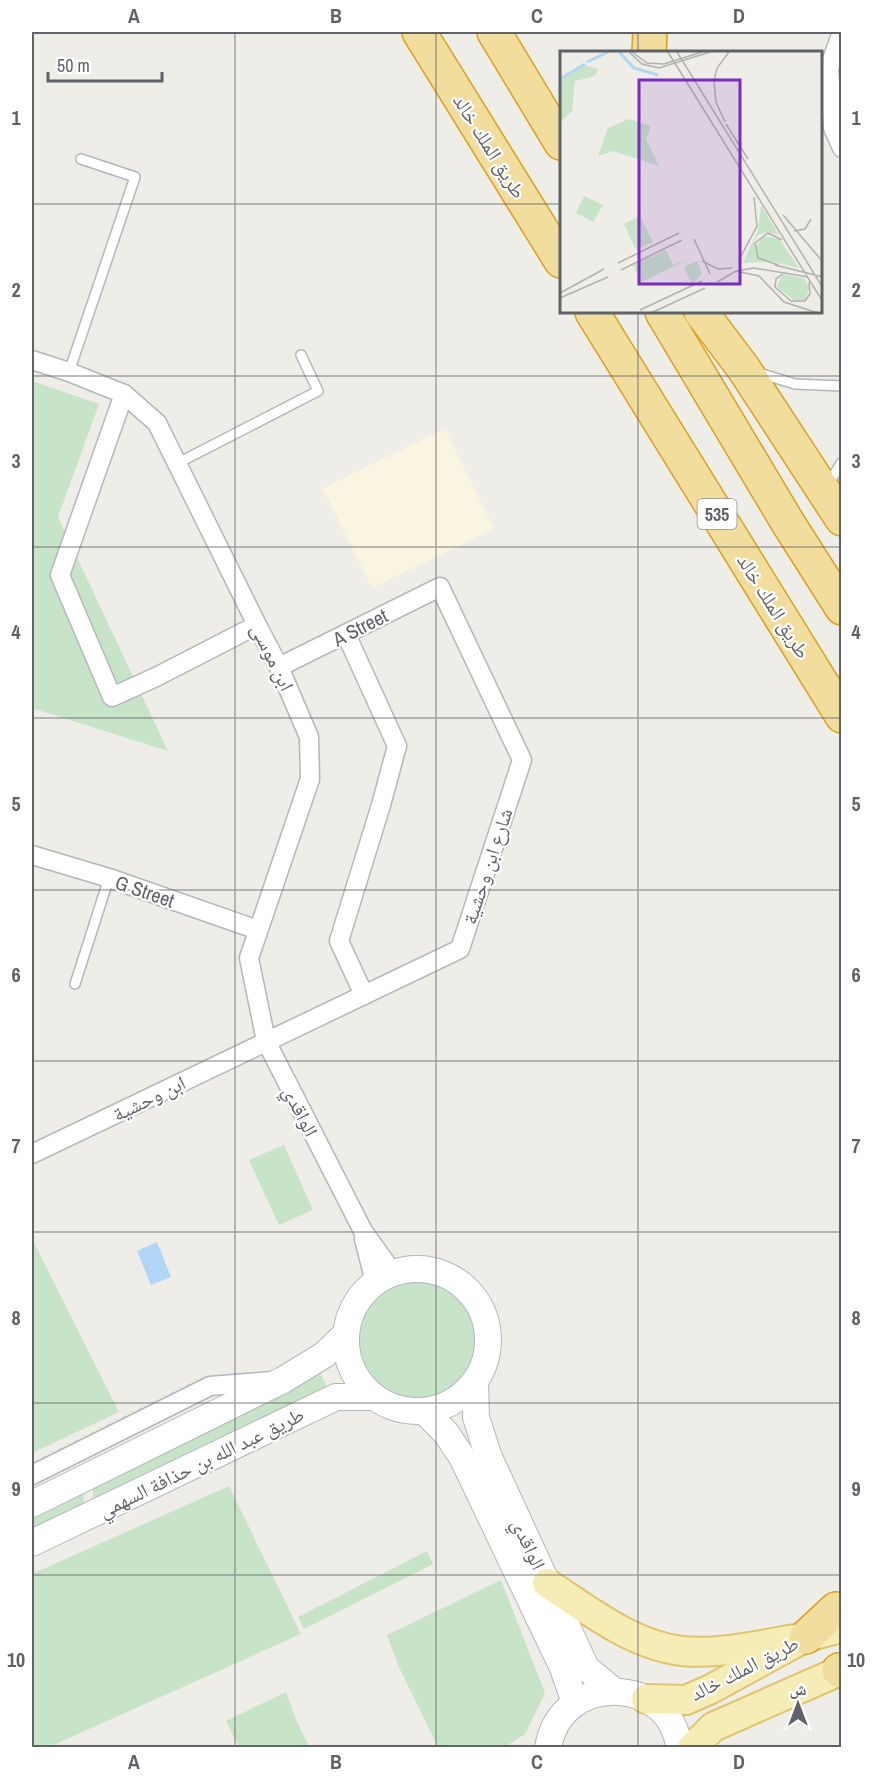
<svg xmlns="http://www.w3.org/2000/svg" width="873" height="1779" font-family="'Archivo Narrow','Noto Naskh Arabic',sans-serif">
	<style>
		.commercial { fill: #faf5e1 }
		.green { fill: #c7e3c8 }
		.water { fill: #b1d6f5 }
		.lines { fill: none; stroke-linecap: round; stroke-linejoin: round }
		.lane-casing { stroke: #b4b7ba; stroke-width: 12 }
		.street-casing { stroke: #b4b7ba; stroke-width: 21 }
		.secondary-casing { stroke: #b3b6ba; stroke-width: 28 }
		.primary-casing { stroke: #e1c36e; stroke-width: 32 }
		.highway-casing { stroke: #daa21c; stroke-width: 36 }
		.lane { stroke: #fff; stroke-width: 9 }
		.street { stroke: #fff; stroke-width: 18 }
		.secondary { stroke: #fff; stroke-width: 26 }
		.primary { stroke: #f6ecb6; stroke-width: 28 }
		.highway { stroke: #f1dd9d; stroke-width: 33 }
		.grid { fill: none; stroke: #5f6266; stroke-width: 1.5; stroke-opacity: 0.55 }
		.labels { text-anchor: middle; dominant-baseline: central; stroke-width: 4.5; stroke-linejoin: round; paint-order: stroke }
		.shield { fill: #fff; stroke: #8f9194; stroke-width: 1.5 }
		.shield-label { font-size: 18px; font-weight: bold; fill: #5f6266 }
		.street-label { font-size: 20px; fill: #5f6266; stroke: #fff }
		.inset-river { fill: none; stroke: #b1d6f5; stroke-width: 3 }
		.inset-road { fill: none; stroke: #b1b1af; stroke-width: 1.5 }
		.view { fill: #7b2cbf; fill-opacity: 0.15; stroke: #7b2cbf; stroke-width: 3 }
		.inset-edge { fill: none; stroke: #5f6266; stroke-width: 3 }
		.neatline { fill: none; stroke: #5f6266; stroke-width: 2 }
		.grid-label { font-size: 20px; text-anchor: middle; font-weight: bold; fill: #5f6266 }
	</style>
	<rect width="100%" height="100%" fill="#efede7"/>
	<!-- commercial -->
	<path class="commercial" d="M445 429 494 529 372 588 323 488Z"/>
	<!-- green -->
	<g class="green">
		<path d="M32 381 99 404 58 517 168 751 32 708Z"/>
		<path d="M284 1145 313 1210 279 1225 249 1160Z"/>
		<path d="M32 1239 119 1412 32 1453Z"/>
		<circle cx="419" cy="1340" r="59"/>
		<path d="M318 1369 329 1391 92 1508 94 1479Z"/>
		<path d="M83 1484 84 1511 32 1536V1510Z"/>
		<path d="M229 1486 301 1634 49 1747H32V1574Z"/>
		<path d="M427 1551 433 1564 304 1629 298 1617Z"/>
		<path d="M501 1580 545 1693 525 1734 505 1747H438L399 1667 387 1635Z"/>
		<path d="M286 1692 295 1717 309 1747H239L226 1721Z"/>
	</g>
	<!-- water -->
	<path class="water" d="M157 1242 171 1277 151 1285 137 1251Z"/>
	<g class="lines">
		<!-- lane casing -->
		<g class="lane-casing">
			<g id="lane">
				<path d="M69 372 135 177 81 159"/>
				<path d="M759 373 795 384 842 386"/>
				<path d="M176 464 318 391 301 355"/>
				<path d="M827 486 842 462"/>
				<path d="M75 984 109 878"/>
			</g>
		</g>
		<!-- street casing -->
		<g class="street-casing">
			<g id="street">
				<path d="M842 32 829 68 833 128 842 148"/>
				<path d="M32 360 69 372 124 394 157 423 257 625 279 667 309 737 310 779 249 958 266 1041 363 1231 393 1273"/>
				<path d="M124 394 60 575 112 697 156 677 257 625"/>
				<path d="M346 634 397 746 381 805 339 941 364 995"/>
				<path d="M32 855 109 878 258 930"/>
				<path d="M32 1154 460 949 522 760 440 587 279 667"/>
				<path d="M364 1239 375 1282"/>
				<path d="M32 1475 210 1386 272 1381"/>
			</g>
		</g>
		<!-- secondary casing -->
		<g class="secondary-casing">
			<g id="secondary">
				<circle cx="417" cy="1340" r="71"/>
				<path d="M475 1382 476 1417 488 1455 586 1668 614 1691"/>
				<path d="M424 1411 446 1433 462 1457 563 1668 575 1703"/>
				<path d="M32 1504 283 1380 324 1355 345 1335"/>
				<path d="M32 1543 336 1397H374"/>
				<path d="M548 1748C561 1670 672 1676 679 1748"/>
			</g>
		</g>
		<!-- primary casing -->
		<g class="primary-casing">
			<g id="primary">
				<path d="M547 1583C588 1610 632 1645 682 1651 722 1655 768 1643 806 1637"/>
				<path d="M646 1699 686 1700 711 1689 806 1637 842 1628"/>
				<path d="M692 1748 713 1727 842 1670"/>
			</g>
		</g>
		<!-- highway casing -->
		<g class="highway-casing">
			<g id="highway">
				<path d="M419 32 561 261"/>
				<path d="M494 32 561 143"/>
				<path d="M649 52 650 32"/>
				<path d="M592 312 842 716"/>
				<path d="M662 312 788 523 842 608"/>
				<path d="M701 312 744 369 842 519"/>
				<path d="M806 1637 836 1609"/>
				<path d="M839 1670 842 1671"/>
			</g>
		</g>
		<!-- lane -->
		<use href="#lane" class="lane"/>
		<!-- street -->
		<use href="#street" class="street"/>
		<!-- secondary -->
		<use href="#secondary" class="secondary"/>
		<!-- primary -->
		<use href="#primary" class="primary"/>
		<!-- highway -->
		<use href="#highway" class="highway"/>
	</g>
	<!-- grid -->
	<path class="grid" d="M235 32V1748M436 32V1748M638 32V52M32 204H561M820 204H842M638 312V1748M32 376H842M32 547H842M32 718H842M32 890H842M32 1061H842M32 1232H842M32 1403H842M32 1575H842"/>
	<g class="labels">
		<!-- shield labels -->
		<rect class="shield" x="697.5" y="499" width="39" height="30" rx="4.5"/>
		<g class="shield-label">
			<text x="717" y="514">535</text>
		</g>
		<!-- street labels -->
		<g class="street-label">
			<text transform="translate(490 146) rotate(58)">طريق الملك خالد</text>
			<text transform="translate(774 606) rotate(58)">طريق الملك خالد</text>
			<text transform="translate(360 627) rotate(-27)">A Street</text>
			<text transform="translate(273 657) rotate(64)">ابن موسى</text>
			<text transform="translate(487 866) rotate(-72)">شارع ابن وحشية</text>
			<text transform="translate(145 891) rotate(19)">G Street</text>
			<text transform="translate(149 1098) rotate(-26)">ابن وحشية</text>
			<text transform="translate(301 1111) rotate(63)">الواقدي</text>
			<text transform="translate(201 1462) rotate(-26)">طريق عبد الله بن حذافة السهمي</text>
			<text transform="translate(529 1544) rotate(65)">الواقدي</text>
			<text transform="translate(744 1668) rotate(-27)">طريق الملك خالد</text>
		</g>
	</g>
	<!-- overview -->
	<g transform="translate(560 51)">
		<rect width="262" height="262" fill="#efede7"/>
		<path d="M24 14 38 18 35 25 15 30 12 60 0 71V30ZM69 68 91 75 86 88 99 115 53 100 38 105 48 77ZM24 145 43 154 33 171 16 162ZM201 154 219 184 207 181 198 184 194 190 204 211 183 212 198 179ZM80 165 93 191 76 199 64 173ZM203 185 219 188 239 217 201 208 196 196ZM106 199 113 214 129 208 81 231 73 214ZM137 210 142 223 132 233 124 216ZM222 223 244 227 249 236 246 249 235 250 217 236Z" fill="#c7e3c8"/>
		<path class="inset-river" d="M59 1 74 17 98 24M27 11 48 1M0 28 25 13"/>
		<path class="inset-road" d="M69 1 82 13 99 17 150 1M72 1 87 12 104 13 142 1M108 1 263 251M117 1 263 237M165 71 156 51 154 30 157 17 169 1M166 73 188 108M223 164 263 211M234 180 245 178 251 168M134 188 150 223M179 209 197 175 194 146M142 210 158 218 172 217M58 212 119 182M215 214 263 226M218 214 198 207 195 192 208 182 222 189M61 219 122 189M176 220 199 225 224 251 258 262M225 221 216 228 215 236 231 250H245L250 243 249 231M157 231 176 220 194 217 248 226M0 242 44 218M0 247 48 226M80 259 142 230M91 262 145 237"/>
		<path class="view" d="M79 29H180V233H79Z"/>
		<rect width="262" height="262" class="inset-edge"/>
	</g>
	<!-- border -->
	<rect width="873" height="1779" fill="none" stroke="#ffffff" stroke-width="66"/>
	<!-- north arrow -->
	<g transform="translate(798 1704)" stroke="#ffffff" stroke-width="4.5" paint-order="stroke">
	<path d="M0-4.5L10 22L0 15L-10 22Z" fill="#5f6266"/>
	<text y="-9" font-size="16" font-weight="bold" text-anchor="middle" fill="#5f6266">ش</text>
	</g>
	<!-- scale -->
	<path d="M48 72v9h114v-9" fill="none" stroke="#5f6266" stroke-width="3"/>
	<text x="57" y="72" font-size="18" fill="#5f6266" stroke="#ffffff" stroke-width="4.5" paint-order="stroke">50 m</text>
	<rect x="33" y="33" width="807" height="1713" class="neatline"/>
	<g class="grid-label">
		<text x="134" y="23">A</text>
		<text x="336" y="23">B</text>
		<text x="537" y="23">C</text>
		<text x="739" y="23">D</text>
		<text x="16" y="125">1</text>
		<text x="856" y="125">1</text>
		<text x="16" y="297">2</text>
		<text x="856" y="297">2</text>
		<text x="16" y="468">3</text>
		<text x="856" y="468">3</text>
		<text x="16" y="639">4</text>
		<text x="856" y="639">4</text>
		<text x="16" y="811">5</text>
		<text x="856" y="811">5</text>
		<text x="16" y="982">6</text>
		<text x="856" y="982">6</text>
		<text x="16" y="1153">7</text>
		<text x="856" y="1153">7</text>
		<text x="16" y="1325">8</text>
		<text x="856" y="1325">8</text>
		<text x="16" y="1496">9</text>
		<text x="856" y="1496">9</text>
		<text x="16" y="1667">10</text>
		<text x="856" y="1667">10</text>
		<text x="134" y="1769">A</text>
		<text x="336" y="1769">B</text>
		<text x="537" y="1769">C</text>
		<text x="739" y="1769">D</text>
	</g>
</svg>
